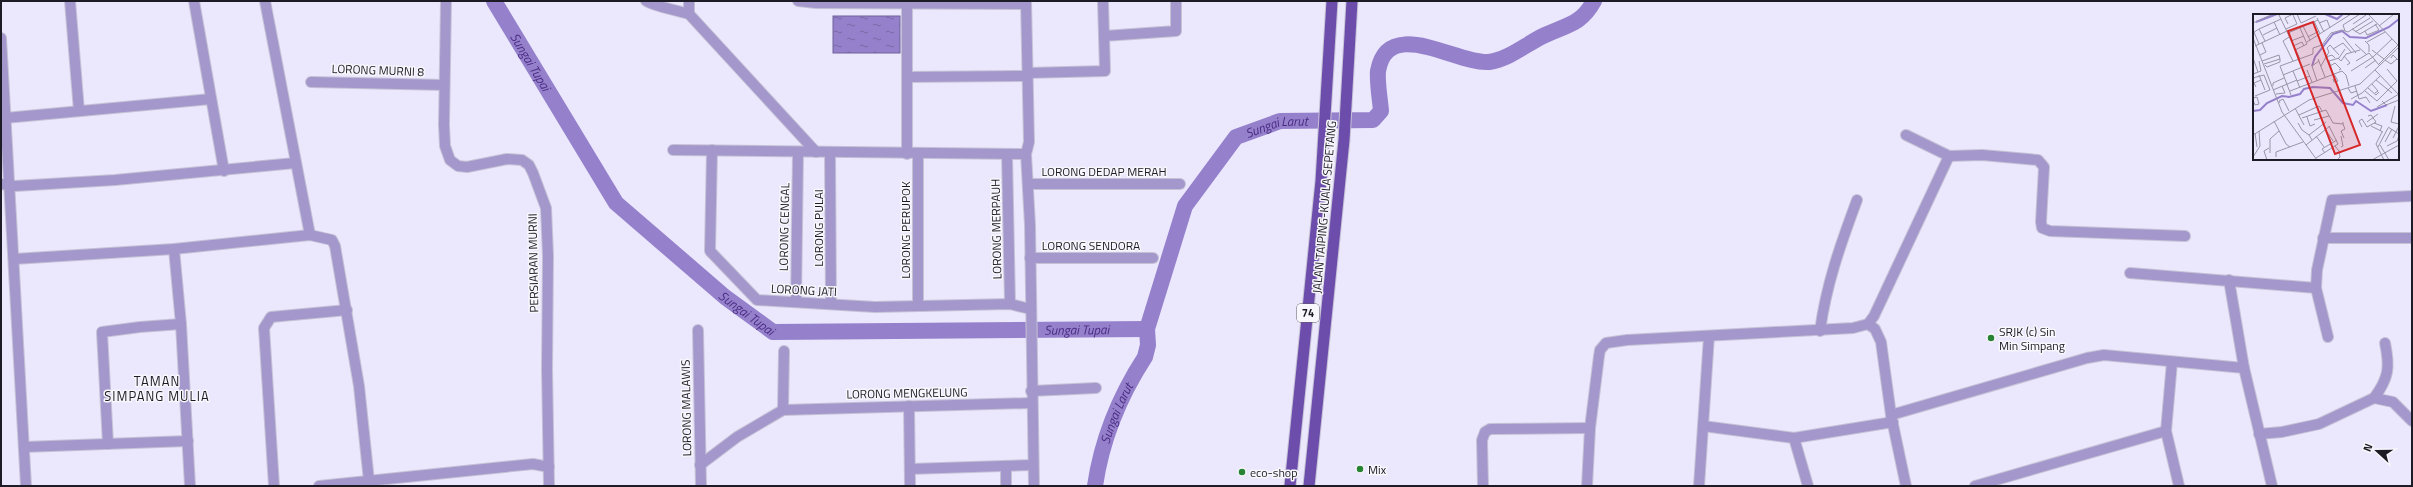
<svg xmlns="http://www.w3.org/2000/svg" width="2413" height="487" font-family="'Titillium Web',sans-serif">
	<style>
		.water { fill: url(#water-ripples); stroke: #716299 }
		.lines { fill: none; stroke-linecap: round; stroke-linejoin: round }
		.river { stroke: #9581cb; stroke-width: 16 }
		.minor-casing { stroke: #c6c2d6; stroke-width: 12 }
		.primary-casing { stroke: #c6c2d6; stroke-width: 13 }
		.minor { stroke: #a497cb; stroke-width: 10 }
		.primary { stroke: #6c4dab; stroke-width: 11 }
		.poi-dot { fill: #268334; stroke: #f8f7fc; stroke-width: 1.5 }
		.labels { text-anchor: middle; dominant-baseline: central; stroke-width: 3; stroke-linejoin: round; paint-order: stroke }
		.shield { fill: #f8f7fc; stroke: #5f5d66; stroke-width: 1 }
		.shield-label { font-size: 11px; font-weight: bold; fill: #1d1b25 }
		.street-label { font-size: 12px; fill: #1d1b25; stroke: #f8f7fc }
		.poi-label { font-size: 12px; fill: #1d1b25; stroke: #f8f7fc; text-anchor: start }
		.water-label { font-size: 13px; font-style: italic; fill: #4b2b83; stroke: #f8f7fc }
		.neighbourhood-label { font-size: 13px; letter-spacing: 1px; fill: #1d1b25; stroke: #f8f7fc }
		.inset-river { fill: none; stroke: #9581cb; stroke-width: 2 }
		.inset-road { fill: none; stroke: #9995a7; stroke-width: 1 }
		.view { fill: #d62828; fill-opacity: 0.15; stroke: #d62828; stroke-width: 2 }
		.inset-edge { fill: none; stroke: #1d1b25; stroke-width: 2 }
	</style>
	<defs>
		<pattern id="water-ripples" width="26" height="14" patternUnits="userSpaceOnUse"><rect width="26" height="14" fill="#9581cb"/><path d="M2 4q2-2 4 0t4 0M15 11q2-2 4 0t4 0" fill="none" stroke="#7969a5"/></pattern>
	</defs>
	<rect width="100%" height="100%" fill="#ebe7fd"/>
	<!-- water -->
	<rect class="water" x="833" y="16" width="67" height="37"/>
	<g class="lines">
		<!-- river -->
		<g class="river">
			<path id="s1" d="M494 1 616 203 725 297 773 332 1147 329"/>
			<path id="s2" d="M1095 486C1102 438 1119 397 1145 357L1148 345 1147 329 1185 206 1236 137 1280 121 1373 120 1381 111C1380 99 1377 83 1378 71 1388 15 1458 65 1489 62 1509 59 1525 45 1543 36 1566 25 1581 25 1594 1"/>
		</g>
		<!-- minor casing -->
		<g class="minor-casing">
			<g id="minor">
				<path d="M70 1 79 111"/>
				<path d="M194 1 224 171"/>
				<path d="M265 1 310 235"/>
				<path d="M446 1 444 125 445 146 450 160 458 166 467 167 507 159 522 160 529 165 533 173 546 208 548 256 547 369 549 486"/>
				<path d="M646 1C648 4 682 12 689 14"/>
				<path d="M689 1V14L816 152"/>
				<path d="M798 1 816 3 1026 4"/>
				<path d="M1026 1 1029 142 1026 154 1030 225 1034 486"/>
				<path d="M907 3V154"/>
				<path d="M1104 36 1176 31V1"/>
				<path d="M1 38 26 486"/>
				<path d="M1027 73 1105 71 1103 1"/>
				<path d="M907 77 1028 76"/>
				<path d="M311 82 444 85"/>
				<path d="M5 118 211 99"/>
				<path d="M673 150 1026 154"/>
				<path d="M712 150 710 251 757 300 875 307 1010 304 1030 309"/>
				<path d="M830 152 831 304"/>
				<path d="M1007 154 1010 304"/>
				<path d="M1949 156 1982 155 2038 160 2044 167 2041 222 2042 228 2050 231 2185 236"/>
				<path d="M1 184 15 186 115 180 295 163"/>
				<path d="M1028 184H1180"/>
				<path d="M2323 238H2412"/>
				<path d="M174 249 181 324 190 486"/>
				<path d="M1030 258H1153"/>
				<path d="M14 259 174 249 310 235 332 240 335 246 359 386 369 481"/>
				<path d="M2130 273 2316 288 2328 337"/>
				<path d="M2229 280 2244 368"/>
				<path d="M2316 288 2317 270 2332 200 2412 196"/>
				<path d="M796 302 798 152"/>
				<path d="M918 306V154"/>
				<path d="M1868 324 1875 329 1881 342 1891 415 1906 486"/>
				<path d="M698 330 701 486"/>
				<path d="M1820 331C1826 285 1841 243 1857 200"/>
				<path d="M2172 362 2166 431 2179 486"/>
				<path d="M1031 391 1096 388"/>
				<path d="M2374 398C2389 378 2390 367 2385 343"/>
				<path d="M909 406 910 486"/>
				<path d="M783 410 784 351"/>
				<path d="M1891 415 2087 358 2104 355 2244 368 2272 486"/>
				<path d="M1703 426 1794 438 1893 422"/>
				<path d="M2259 434 2282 432 2319 424 2374 398 2393 402 2412 421"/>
				<path d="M1794 438 1808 486"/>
				<path d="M108 444 102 332 140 327 181 324"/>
				<path d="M24 447 188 441"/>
				<path d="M700 465 737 437 783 410 1031 403"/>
				<path d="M1006 467V486"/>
				<path d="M910 469 1033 465"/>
				<path d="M274 486 264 328 271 317 347 310"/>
				<path d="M319 486 533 464 549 467"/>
				<path d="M1483 486 1482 440 1485 432 1490 429 1590 428"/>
				<path d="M1587 486 1590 428 1599 356 1600 350 1606 343 1627 340 1853 328 1868 324 1874 316 1949 156 1906 135"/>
				<path d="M1699 486 1709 336"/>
				<path d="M1975 486 2166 431"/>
			</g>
		</g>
		<!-- primary casing -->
		<g class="primary-casing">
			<g id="primary">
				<path d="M1290 486 1321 181 1332 1"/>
				<path d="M1309 486 1344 140 1352 1"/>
			</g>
		</g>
		<!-- minor -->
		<use href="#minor" class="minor"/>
		<!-- primary -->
		<use href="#primary" class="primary"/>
	</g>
	<!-- markers -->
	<g class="poi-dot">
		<circle cx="1991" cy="338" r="4"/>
		<circle cx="1360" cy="469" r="4"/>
		<circle cx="1242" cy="472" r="4"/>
	</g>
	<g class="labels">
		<!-- shield labels -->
		<rect class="shield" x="1297" y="304" width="22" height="18" rx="3"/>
		<g class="shield-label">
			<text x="1308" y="313">74</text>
		</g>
		<!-- street labels -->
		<g class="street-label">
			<text transform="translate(378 70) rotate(2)">LORONG MURNI 8</text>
			<text x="1104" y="171">LORONG DEDAP MERAH</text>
			<text transform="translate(1324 207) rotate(-85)">JALAN TAIPING-KUALA SEPETANG</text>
			<text transform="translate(784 227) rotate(-89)">LORONG CENGAL</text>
			<text transform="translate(818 228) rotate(-90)">LORONG PULAI</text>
			<text transform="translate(996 229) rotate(-91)">LORONG MERPAUH</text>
			<text transform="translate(905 230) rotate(-90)">LORONG PERUPOK</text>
			<text x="1091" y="245">LORONG SENDORA</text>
			<text transform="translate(533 263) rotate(-91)">PERSIARAN MURNI</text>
			<text transform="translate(804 290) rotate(3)">LORONG JATI</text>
			<text transform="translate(907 393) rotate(-1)">LORONG MENGKELUNG</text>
			<text transform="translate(686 408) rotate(-91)">LORONG MALAWIS</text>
		</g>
		<!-- poi labels -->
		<g class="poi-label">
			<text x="1999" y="331">SRJK (c) Sin<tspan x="1999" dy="14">Min Simpang</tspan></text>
			<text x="1368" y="469">Mix</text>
			<text x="1250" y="472">eco-shop</text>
		</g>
		<!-- water labels -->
		<g class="water-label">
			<text stroke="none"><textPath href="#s1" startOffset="71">Sungai Tupai</textPath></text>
			<text stroke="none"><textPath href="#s2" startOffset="425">Sungai Larut</textPath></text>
			<text stroke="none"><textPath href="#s1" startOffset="407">Sungai Tupai</textPath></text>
			<text stroke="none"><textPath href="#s1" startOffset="743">Sungai Tupai</textPath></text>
			<text stroke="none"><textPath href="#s2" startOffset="76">Sungai Larut</textPath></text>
		</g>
		<!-- neighbourhood labels -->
		<g class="neighbourhood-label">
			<text x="157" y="381">TAMAN<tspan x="157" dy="15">SIMPANG MULIA</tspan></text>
		</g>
	</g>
	<!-- overview -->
	<g transform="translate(2253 14)">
		<rect width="146" height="146" fill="#ebe7fd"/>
		<path class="inset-river" d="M72 0 84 5 90 0M3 8 24 0M59 52 62 43 80 20 89 17 97 23 113 24 136 13 146 5M0 97 7 96 14 89 29 82 36 83 47 80 51 75 60 73 77 74 90 89 100 91 103 87 118 97 134 91"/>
		<path class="inset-road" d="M44 0 48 9 63 2M115 0 145 31M26 1 47 45M64 4 71 18M61 7 67 20M21 8 27 21M0 9 20 0M66 9 74 6 77 14M35 10 32 4 40 0M100 10 113 1M50 12 57 26M126 12 141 0M33 15 44 10 40 1M99 15 107 20 124 10M92 17 90 11 107 0M112 17 114 21 124 17 126 16 122 10M102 18 120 7M35 19 65 6M10 21 24 14M36 23 30 27 40 47M55 23 66 17M90 23 103 39M0 24 29 98 64 146M12 27 6 15 28 5M38 27 51 22M112 27 116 31V38M54 28 98 0M114 28 132 18M6 30 1 18 6 15M102 30 113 40M2 32 34 17M40 32 49 28 51 32M80 35 90 29 99 39M42 36 54 30 47 14M119 36 131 45M7 41 13 38 9 29M91 42 97 49 94 51M73 43 76 38 74 34 77 31 86 41M0 44 5 58M85 44 88 47 93 40 107 36M138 44 140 41 146 47M65 45 72 63M132 46 138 50 144 45M9 47 26 41 27 45 11 50M103 47 116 39 126 51M126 50 146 30M12 51 14 53 27 48V45M27 52 60 40V34L69 31 78 19 89 16 95 18 117 4M27 52 38 81M68 52 73 43 79 41 82 44M77 52 82 49 88 55 86 56M112 54 123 46M54 56 59 68M122 56 146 81M40 57 47 74M98 57 120 43 139 25M0 60 8 57 6 47M80 60 76 47 86 44 92 35M6 61 12 76M30 61 57 50M0 64 11 61 17 76M80 65 81 68 85 67 81 60M123 66 139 79M44 67 57 62M64 67 59 52 66 47M119 70 125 77 122 79M20 72V69L31 64M102 72 106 85 113 83 117 89M3 73 1 69 8 66M95 74 98 79 104 77M115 74 123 81 126 78M20 76 44 66M37 77 89 57 93 61 96 72M112 77 124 87 144 67 134 55M23 80 32 79 29 72M2 82 17 76M0 84 4 83 6 90 2 91 0 86M98 85 109 79 127 62M129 87 133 91 146 86M27 89 26 87 30 85 36 97M142 92 138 108 146 110M124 93 146 80M42 94 51 111M46 101 66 92 69 97M54 103 57 112 62 110M49 104 73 96 80 109M61 106 76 102M21 107 33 130 37 133M114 108 125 100M45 109 49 116 56 121M80 109 90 110V108M121 109 129 112 127 117M90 110 92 115 88 117 91 124M118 112 130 118M109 113 106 107 109 105 114 113 123 108 118 101 115 102M135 113 146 120M72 115 80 127M129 118 123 130 131 146M2 119 4 133M0 121 56 86 107 70 146 33M63 122 71 133M88 122 90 132 88 133M140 124 146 112M59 126 56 121 73 108M132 128 139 115M53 131 77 112M127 131 136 146M82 132 86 137 87 143 84 146M134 132 144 127 146 122M125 133 135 114M17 139V125L26 117M72 139 69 135 84 126M0 143 7 132 6 117M23 143V138L50 128M63 144 85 130 76 112M14 146 11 137 16 134M119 146 146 131"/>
		<path class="view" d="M60 8 107 131 82 140 35 17Z"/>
		<rect width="146" height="146" class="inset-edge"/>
	</g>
	<!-- border -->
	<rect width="2413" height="487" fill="none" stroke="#1d1b25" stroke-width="4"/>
	<!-- north arrow -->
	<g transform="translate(2377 451) rotate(291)" stroke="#f8f7fc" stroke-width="3" paint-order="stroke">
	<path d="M0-3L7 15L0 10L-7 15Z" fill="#1d1b25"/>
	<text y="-6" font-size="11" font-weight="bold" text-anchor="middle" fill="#1d1b25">N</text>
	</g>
</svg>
